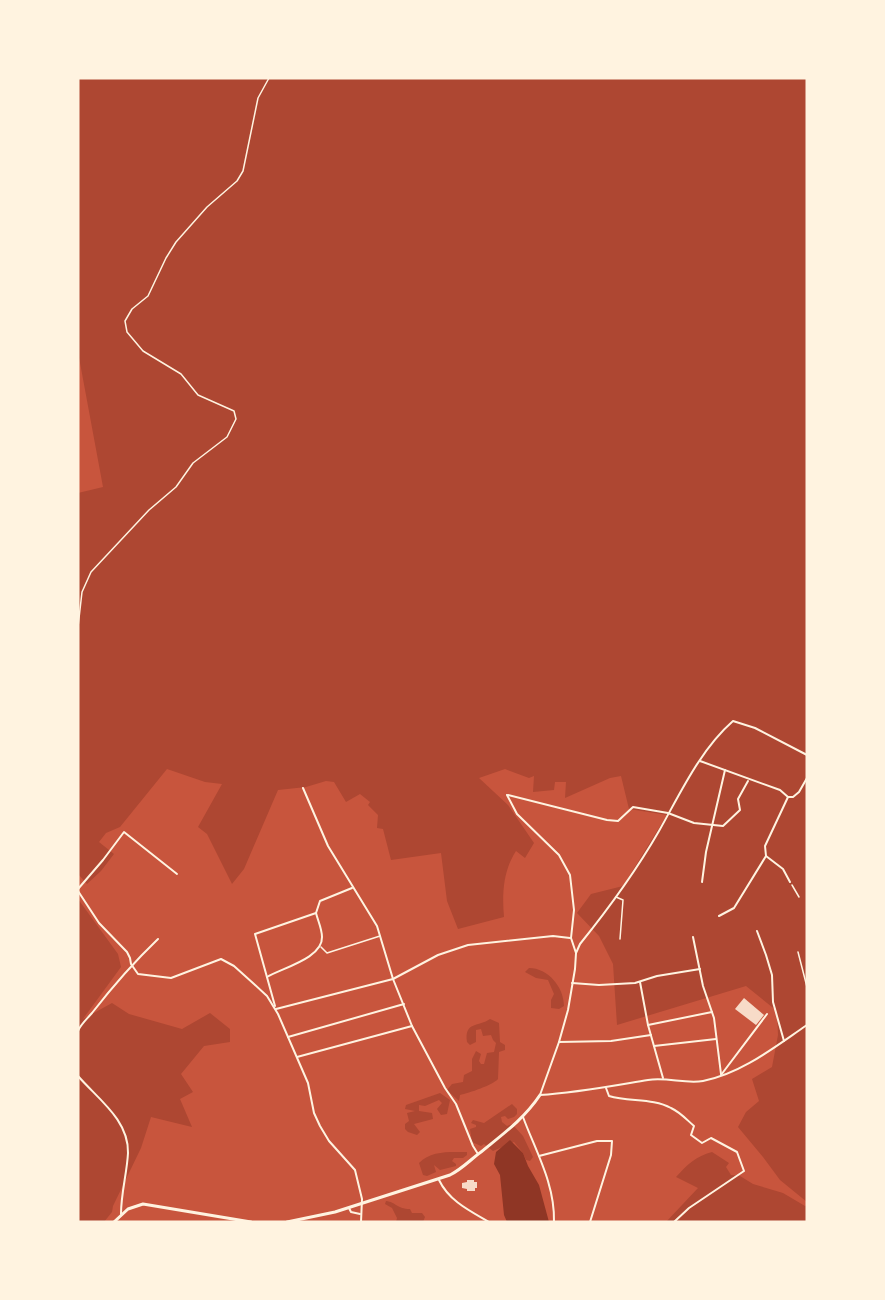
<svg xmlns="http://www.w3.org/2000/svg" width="885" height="1300" font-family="Barlow,sans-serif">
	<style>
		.green { fill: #ae4732 }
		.water { fill: #8f3625 }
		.building { fill: #f7dbc8 }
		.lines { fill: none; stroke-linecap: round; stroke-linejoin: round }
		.path { stroke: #fff3e0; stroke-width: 1.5 }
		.service { stroke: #fff3e0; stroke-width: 1.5 }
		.minor { stroke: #fff3e0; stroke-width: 2 }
		.tertiary { stroke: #fff3e0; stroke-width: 3 }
	</style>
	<rect width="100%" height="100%" fill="#c8553d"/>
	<!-- green -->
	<g class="green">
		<path d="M78 78H807V1202L780 1180 763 1157 738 1127 746 1112 759 1101 752 1079 772 1067 778 1035 777 1011 746 986 617 1025 613 964 599 936 577 913 591 894 623 886 667 815 629 809 621 776 610 778 565 798 566 782H555L554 790 533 792 534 776 529 778 505 769 479 778 508 805 534 843 525 858 516 851C503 871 502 894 504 917L458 929 447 901 441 853 391 860 383 829 377 828 378 815 368 805 370 802 360 794 346 802 334 782 326 781 306 787 278 790 244 869 232 884 207 834 198 827 222 784 205 782 167 769 120 827 106 833 99 842 114 854 101 871 87 884 78 874V493L103 487 78 352Z"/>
		<path d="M78 899 118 954 121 967 83 1019 112 1003 129 1014 182 1029 210 1013 230 1029V1042L204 1046 181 1074 193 1092 180 1099 192 1127 151 1117 141 1148 113 1206 112 1212 104 1222H78Z"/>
		<path d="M529 968C548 968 564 987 564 1006L559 1009 551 1008V1000L554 994 548 980 536 978 525 972Z"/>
		<path d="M490 1019 499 1023 500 1042 505 1045V1050L499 1052 498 1079C493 1085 469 1093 460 1095L459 1101 447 1090 452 1084 463 1082 464 1075 472 1071V1059L476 1051 481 1054 479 1061 481 1064H484L487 1053 494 1052 496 1043 493 1040 491 1035 483 1036 481 1029 476 1030V1042L470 1045 467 1042C464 1021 479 1027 490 1019Z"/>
		<path d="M440 1093 450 1100 447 1114 441 1115 437 1109 442 1103 439 1100 425 1106 419 1105V1111L432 1113 433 1119 414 1124 420 1132 417 1135 408 1132 405 1129V1124L409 1121 407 1113 415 1111 405 1109 406 1105Z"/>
		<path d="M512 1104 517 1109V1114L514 1117 508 1119 505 1116 501 1117 502 1122 507 1126 512 1124 523 1136 533 1157 530 1161 526 1160 523 1153 514 1142 493 1151 484 1144 481 1146 472 1142 470 1129 476 1127V1125L471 1123 473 1120 484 1123Z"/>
		<path d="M467 1152V1155L463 1158H454L452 1161 456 1164V1166L440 1170 434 1165 436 1172 427 1176 423 1175 419 1163C431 1150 451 1152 467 1152Z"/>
		<path d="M712 1152 729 1163 726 1167 731 1175 740 1176 753 1184 783 1193 805 1206 807 1205V1222H666L698 1188 676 1177C687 1165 696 1156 712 1152Z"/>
		<path d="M386 1201C396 1202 397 1209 410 1209L412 1213H422L425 1217 423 1222H396L397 1218 392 1208 385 1204Z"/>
	</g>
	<!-- water -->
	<path class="water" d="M510 1140 523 1153 528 1166 539 1185 549 1222H507L504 1215 500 1175 494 1164 496 1152Z"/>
	<!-- building -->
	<g class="building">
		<path d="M744 998 764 1015 756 1025 735 1009Z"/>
		<path d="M467 1180H474V1182H477V1188H475V1191H467V1189L462 1188V1183L467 1182Z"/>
	</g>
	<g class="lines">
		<!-- path -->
		<g class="path">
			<path d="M78 627 82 592 91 572 149 510 176 487 193 463 227 437 236 419 234 411 198 395 181 374 143 351 127 332 125 321 132 309 148 296 166 258 176 242 207 207 237 181 243 171 258 98 269 78"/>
			<path d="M792 885 799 897"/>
		</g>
		<!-- service -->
		<g class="service">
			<path d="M616 897 623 900 620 939"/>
			<path d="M321 947 327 953 380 936"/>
			<path d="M798 952 807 987"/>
		</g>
		<!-- minor -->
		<g class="minor">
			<path d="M700 761 780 790 788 797"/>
			<path d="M303 788 328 846 377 926 393 979 412 1026 445 1088 456 1104 473 1146 478 1154"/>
			<path d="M507 795 517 814 559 855 570 875 574 910 571 938 576 953 575 969 568 1010 559 1042 540 1095C576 1093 612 1086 648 1080 667 1077 685 1084 703 1081 741 1074 776 1046 807 1025"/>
			<path d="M508 795 607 820 618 821 633 807 668 813 694 823 723 826 740 810 738 799 748 781"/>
			<path d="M788 797H793L799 792 807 778"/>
			<path d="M766 856 783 869 790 882"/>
			<path d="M702 882 706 852 725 770"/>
			<path d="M78 889 103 860 124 832 177 874"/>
			<path d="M78 891 99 923 127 952 130 958 131 964 138 974 171 978 221 959 234 966 254 984 267 996 278 1014 308 1083 314 1113 320 1126 329 1141 355 1170 362 1199 361 1222"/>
			<path d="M719 916 734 908 766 856 765 846 788 797"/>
			<path d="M757 931 766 955 772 975 773 1002 784 1041"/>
			<path d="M693 937 703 986 714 1018 721 1074"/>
			<path d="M576 953 580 944C609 908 636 871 659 831 680 794 700 750 733 721L755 728 807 755"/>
			<path d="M267 977C282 968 323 958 322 937 322 929 318 921 316 913"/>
			<path d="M640 982 648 1025 663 1078"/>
			<path d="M572 983 599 985 635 983 657 976 700 969"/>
			<path d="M275 1006 255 934 316 913 320 901 352 888"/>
			<path d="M276 1009 393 979 438 955 468 945 553 936 570 938"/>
			<path d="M648 1025 712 1012"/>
			<path d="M78 1031C81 1024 87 1019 92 1013 113 986 134 962 158 939"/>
			<path d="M288 1037 404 1004"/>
			<path d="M559 1042 611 1041 651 1035"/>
			<path d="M654 1046 716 1039"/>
			<path d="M297 1057 412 1026"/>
			<path d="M721 1075 767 1014"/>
			<path d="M78 1076C98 1099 129 1120 128 1153 127 1173 121 1193 121 1214"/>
			<path d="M606 1088 609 1096C629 1102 653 1098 671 1108 680 1112 687 1120 694 1126L691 1135 702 1143 711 1138 737 1152 744 1171 689 1208 674 1222"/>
			<path d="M523 1117C536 1152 555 1184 554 1222"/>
			<path d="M539 1156 597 1141H612L611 1155 590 1222"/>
			<path d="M439 1180C449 1201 470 1211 489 1222"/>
			<path d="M349 1208 351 1212 360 1214"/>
		</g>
		<!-- tertiary -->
		<g class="tertiary">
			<path d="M114 1222 128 1209 143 1204 251 1222"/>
			<path d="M287 1222 335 1212 450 1175C462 1169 470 1160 481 1152 503 1134 524 1119 540 1095"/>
		</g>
	</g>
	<!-- border -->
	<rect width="885" height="1300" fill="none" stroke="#fff3e0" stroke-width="159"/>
</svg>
